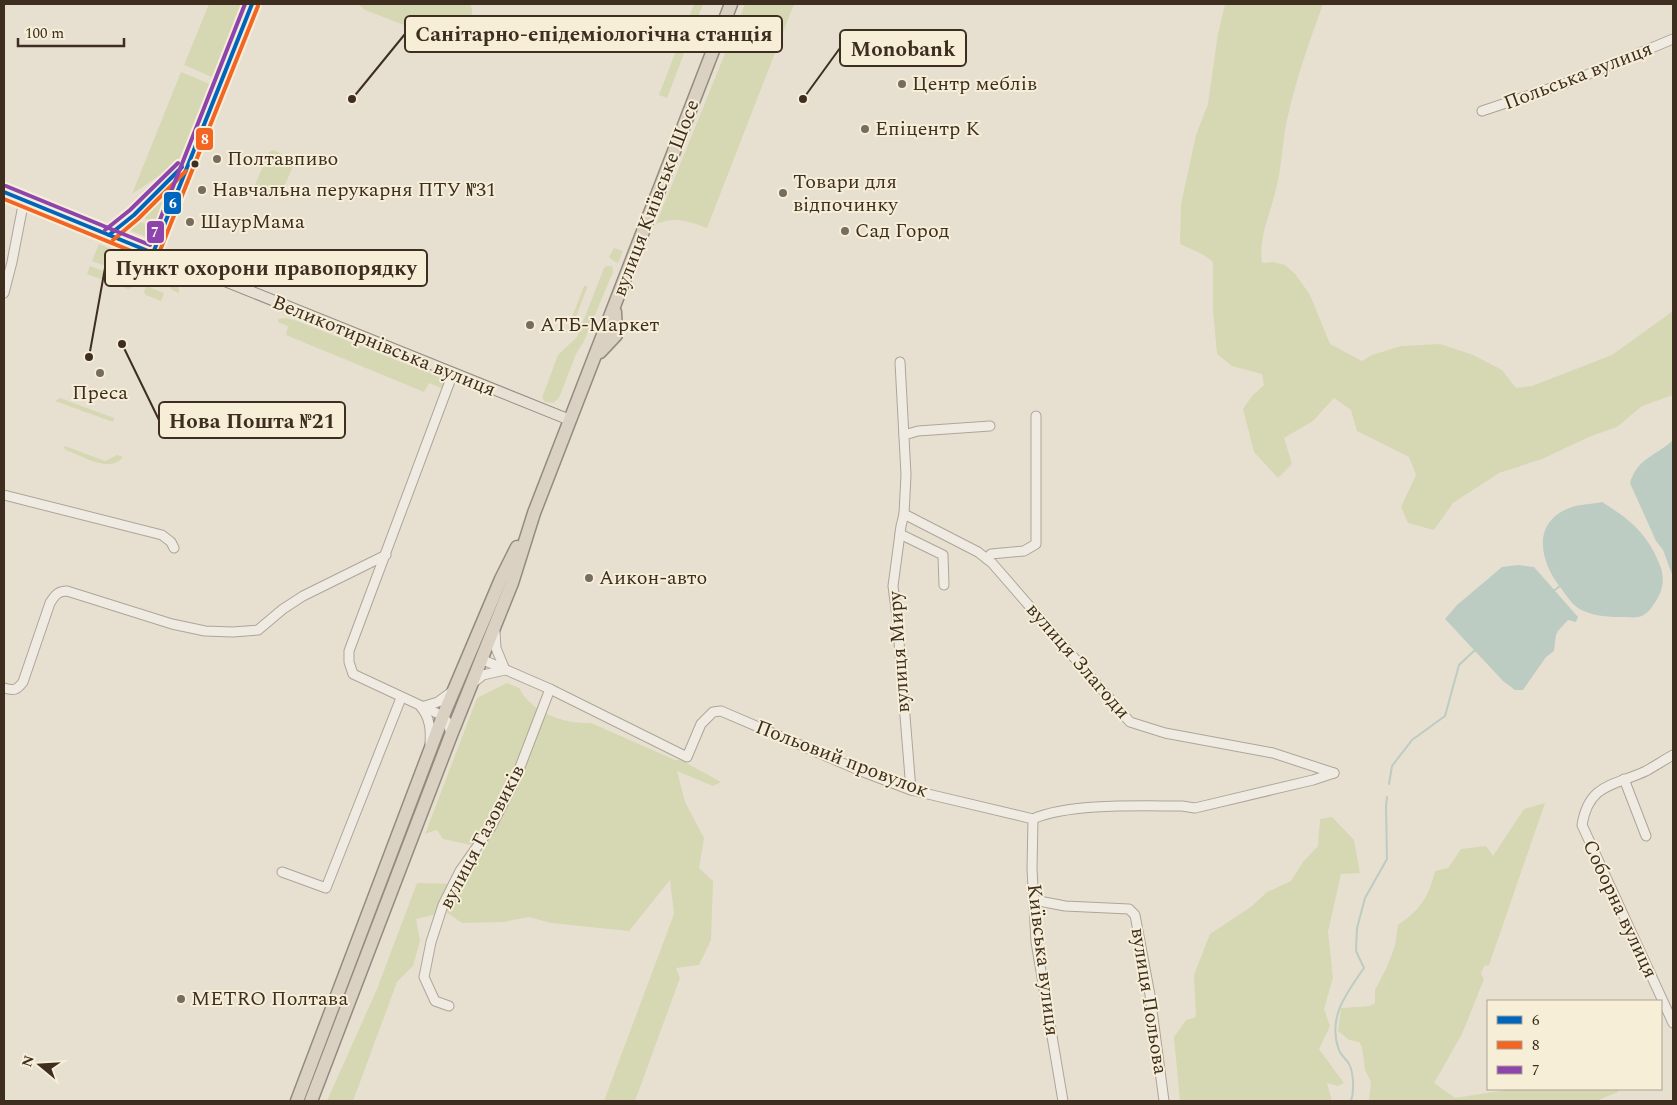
<svg xmlns="http://www.w3.org/2000/svg" width="1677" height="1105" font-family="Spectral,serif">
	<style>
		.green { fill: #d6d7b3 }
		.water { fill: #bcccc2 }
		.lines { fill: none; stroke-linecap: round; stroke-linejoin: round }
		.stream { stroke: #bcccc2; stroke-width: 2 }
		.minor-casing { stroke: #ada599; stroke-width: 11 }
		.major-casing { stroke: #928b80; stroke-width: 12 }
		.highway-casing { stroke: #928b80; stroke-width: 15 }
		.minor { stroke: #efebe3; stroke-width: 9 }
		.major { stroke: #e6e1d4; stroke-width: 10 }
		.highway { stroke: #dad1c2; stroke-width: 12 }
		.bus-1-casing { stroke: #f7eed8; stroke-width: 8 }
		.bus-2-casing { stroke: #f7eed8; stroke-width: 8 }
		.bus-3-casing { stroke: #f7eed8; stroke-width: 8 }
		.bus-1 { stroke: #0065bd; stroke-width: 4 }
		.bus-2 { stroke: #f26522; stroke-width: 4 }
		.bus-3 { stroke: #8e44ad; stroke-width: 4 }
		.poi-dot { fill: #786c5e; stroke: #f7eed8; stroke-width: 2 }
		.bus-dot { fill: #3d2e20; stroke: #f7eed8; stroke-width: 2 }
		.labels { text-anchor: middle; dominant-baseline: central; stroke-width: 4; stroke-linejoin: round; paint-order: stroke }
		.street-label { font-size: 20px; fill: #3d2e20; stroke: #f7eed8 }
		.poi-label { font-size: 20px; fill: #3d2e20; stroke: #f7eed8; text-anchor: start }
		.leader { fill: none; stroke: #3d2e20; stroke-width: 2 }
		.callout-dot { fill: #3d2e20; stroke: #f7eed8; stroke-width: 2 }
		.callout { fill: #f7eed8; stroke: #3d2e20; stroke-width: 2 }
		.callout-label { font-size: 21px; text-anchor: middle; font-weight: bold; fill: #3d2e20 }
		.line-badge { stroke: #f7eed8; stroke-width: 2 }
		.badge-label { font-size: 14px; text-anchor: middle; font-weight: bold; fill: #fff }
	</style>
	<rect width="100%" height="100%" fill="#e7e0d1"/>
	<!-- green -->
	<g class="green">
		<path d="M209 4H243L212 77 184 65Z"/>
		<path d="M358 4H470C477 18 467 41 451 43L365 10Z"/>
		<path d="M694 4H703L667 98 659 95Z"/>
		<path d="M745 4H794L707 228C689 221 674 216 656 224Z"/>
		<path d="M1225 4H1323C1309 43 1296 79 1287 120 1282 143 1282 166 1276 189 1271 212 1258 238 1262 263L1273 262 1285 265 1296 275 1310 295 1330 344 1362 361 1372 355 1401 346 1440 344 1473 355 1502 370 1516 388 1532 386 1612 355 1673 311V395L1642 406 1617 427 1591 436 1542 459 1499 473 1453 503 1434 530 1408 523 1401 507 1416 475 1409 457 1357 431 1351 410 1334 398 1313 421 1284 438 1292 464 1278 478 1254 452 1243 409 1252 396 1264 385 1262 374 1232 366 1217 354 1213 310V262L1204 255 1180 244 1181 204 1196 135 1208 104 1218 34Z"/>
		<path d="M181 72 210 84 178 163 132 194Z"/>
		<path d="M273 150 294 160 295 162 280 196 277 198 256 188 255 185 269 152Z"/>
		<path d="M162 197 166 200 157 223 141 217Z"/>
		<path d="M135 220 155 228 151 239 127 229Z"/>
		<path d="M99 244 140 262 141 266 137 277 92 261Z"/>
		<path d="M614 248 623 251 618 263 612 260 609 257Z"/>
		<path d="M90 266 135 283 132 288 128 289 87 274Z"/>
		<path d="M607 266H612L613 272 584 341 576 354 559 398 553 403 545 402 542 398 558 355 577 337 604 268Z"/>
		<path d="M172 274 178 282 179 293 172 290 168 284Z"/>
		<path d="M146 286 164 293 161 301 146 295 144 292Z"/>
		<path d="M584 286H587V288L571 330 568 331V328Z"/>
		<path d="M286 318 297 321 447 380 443 389 429 383 424 392 286 335 288 326 278 322V319Z"/>
		<path d="M60 398 114 418 113 422 55 401Z"/>
		<path d="M65 446 105 461 117 455 123 457C110 474 82 456 66 450L64 448Z"/>
		<path d="M507 683 519 688C532 713 564 724 591 723L675 760H681L721 782 713 786 677 771 685 802 704 838 699 868 713 881 711 940 699 965 676 968 680 978 635 1101H604L674 914 670 880 629 931 551 923 529 917 503 922 462 923 446 912 416 919 420 941 413 966 397 982 353 1101H327L377 989 417 883 462 884 485 848 443 839 437 830 425 834 477 698Z"/>
		<path d="M1545 803 1489 965 1484 966 1481 974 1484 979 1462 1034 1434 1083 1455 1098 1513 1089H1618V1092L1596 1101H1369L1371 1082 1365 1070 1362 1047 1359 1042 1349 1040 1338 1031 1341 1008 1370 1006 1375 1003V990L1386 969 1395 946 1398 925C1420 910 1429 897 1435 871L1448 868 1461 849 1486 846 1493 856 1524 809Z"/>
		<path d="M1332 817 1354 840 1360 873 1341 874 1328 932 1333 978 1324 1009 1330 1026 1319 1049 1344 1083 1338 1086 1327 1083 1332 1101H1180L1174 1037 1186 1020 1196 1017 1194 975 1210 934 1252 906 1267 892 1291 881 1303 862 1318 846 1320 819Z"/>
	</g>
	<!-- water -->
	<g class="water">
		<path d="M1673 440V577L1663 550 1656 541 1630 483C1638 457 1655 457 1673 440Z"/>
		<path d="M1602 502C1631 520 1649 535 1661 568 1665 582 1662 592 1654 604 1643 621 1636 617 1618 617 1605 617 1589 615 1578 608 1571 603 1566 595 1561 588 1539 561 1531 521 1572 507 1581 504 1593 504 1602 502Z"/>
		<path d="M1518 565 1534 567 1578 617 1576 622 1568 620 1558 631 1556 635 1554 651 1546 657 1523 690H1515L1503 681 1445 619 1457 605 1502 567Z"/>
	</g>
	<g class="lines">
		<!-- stream -->
		<g class="stream">
			<path d="M1552 592 1560 586"/>
			<path d="M1389 784 1392 766 1412 740 1445 716 1459 665 1476 649"/>
			<path d="M1351 1101C1354 1092 1354 1076 1350 1066 1348 1060 1341 1056 1339 1050 1327 1018 1346 994 1364 968L1356 951 1357 928 1365 898 1387 859 1386 806 1387 797"/>
		</g>
		<!-- minor casing -->
		<g class="minor-casing">
			<g id="minor">
				<path d="M1482 111 1572 81 1673 39"/>
				<path d="M4 293 12 262 24 200"/>
				<path d="M900 362 906 475 904 514 901 526 893 586 897 617 911 790"/>
				<path d="M904 435 918 431 990 426"/>
				<path d="M4 495 162 535 171 542 174 548"/>
				<path d="M904 514 978 552 992 563 1130 722 1165 733 1273 753 1334 773"/>
				<path d="M900 534 943 555 944 585"/>
				<path d="M987 559 991 554 1024 551 1036 544V416"/>
				<path d="M481 659 550 689 687 757 701 724 713 712 721 711 861 771 911 790 1033 819C1069 803 1141 806 1182 806L1195 808 1313 780 1334 773"/>
				<path d="M473 683 483 675 505 670 496 648 495 632"/>
				<path d="M4 688C14 691 17 690 23 682L50 603C55 595 58 591 67 591L172 624 205 631 233 632 258 630 283 609 303 596 386 555"/>
				<path d="M421 707C430 718 431 730 430 744"/>
				<path d="M421 707 438 702 453 691"/>
				<path d="M451 734 448 723 443 716 353 674 349 662V651L453 373"/>
				<path d="M1673 755C1664 760 1655 766 1646 771 1614 786 1589 783 1582 825L1673 1023"/>
				<path d="M1624 779 1646 836"/>
				<path d="M1033 819 1032 869 1036 942 1063 1101"/>
				<path d="M282 872 326 888 401 698"/>
				<path d="M1034 900 1065 906 1129 909 1135 915 1150 995 1164 1101"/>
				<path d="M449 1006 435 1001 424 977 431 942 443 905 460 871 491 827 515 780 550 689"/>
			</g>
		</g>
		<!-- major casing -->
		<g class="major-casing">
			<g id="major">
				<path d="M4 192 570 420"/>
				<path d="M109 235 134 215 187 163"/>
				<path d="M153 253 252 4"/>
			</g>
		</g>
		<!-- highway casing -->
		<g class="highway-casing">
			<g id="highway">
				<path d="M600 352 616 335 615 312"/>
				<path d="M297 1101 443 716 501 579 517 547"/>
				<path d="M311 1101 451 735 512 583 534 513 731 4"/>
			</g>
		</g>
		<!-- minor -->
		<use href="#minor" class="minor"/>
		<!-- major -->
		<use href="#major" class="major"/>
		<!-- highway -->
		<use href="#highway" class="highway"/>
		<!-- bus-1 casing -->
		<g class="bus-1-casing">
			<g id="bus-1">
				<path d="M4 192 153 253 252 4"/>
				<path d="M109 235 134 215 182 167"/>
			</g>
		</g>
		<!-- bus-2 casing -->
		<g class="bus-2-casing">
			<g id="bus-2">
				<path d="M4 199 151 259 157 258 258 6"/>
				<path d="M113 240 138 219 186 171"/>
			</g>
		</g>
		<!-- bus-3 casing -->
		<g class="bus-3-casing">
			<g id="bus-3">
				<path d="M6 186 150 245 245 4"/>
				<path d="M105 230 130 210 178 163"/>
			</g>
		</g>
		<!-- bus-1 -->
		<use href="#bus-1" class="bus-1"/>
		<!-- bus-2 -->
		<use href="#bus-2" class="bus-2"/>
		<!-- bus-3 -->
		<use href="#bus-3" class="bus-3"/>
	</g>
	<!-- markers -->
	<g class="poi-dot">
		<circle cx="902" cy="84" r="5"/>
		<circle cx="865" cy="129" r="5"/>
		<circle cx="217" cy="159" r="5"/>
		<circle cx="202" cy="190" r="5"/>
		<circle cx="783" cy="193" r="5"/>
		<circle cx="190" cy="222" r="5"/>
		<circle cx="845" cy="231" r="5"/>
		<circle cx="530" cy="325" r="5"/>
		<circle cx="100" cy="373" r="5"/>
		<circle cx="589" cy="578" r="5"/>
		<circle cx="181" cy="999" r="5"/>
	</g>
	<circle class="bus-dot" cx="195" cy="164" r="4.5"/>
	<g class="labels">
		<!-- street labels -->
		<g class="street-label">
			<text transform="translate(1578 76) rotate(-21)">Польська вулиця</text>
			<text transform="translate(656 198) rotate(-69)">вулиця Київське Шосе</text>
			<text transform="translate(384 346) rotate(22)">Великотирнівська вулиця</text>
			<text transform="translate(899 652) rotate(-94)">вулиця Миру</text>
			<text transform="translate(1078 661) rotate(49)">вулиця Злагоди</text>
			<text transform="translate(842 759) rotate(21)">Польовий провулок</text>
			<text transform="translate(482 837) rotate(-62)">вулиця Газовиків</text>
			<text transform="translate(1620 909) rotate(65)">Соборна вулиця</text>
			<text transform="translate(1043 960) rotate(83)">Київська вулиця</text>
			<text transform="translate(1149 1001) rotate(81)">вулиця Польова</text>
		</g>
		<!-- poi labels -->
		<g class="poi-label">
			<text x="912" y="84">Центр меблів</text>
			<text x="875" y="129">Епіцентр К</text>
			<text x="227" y="159">Полтавпиво</text>
			<text x="793" y="182">Товари для<tspan x="793" dy="23">відпочинку</tspan></text>
			<text x="212" y="190">Навчальна перукарня ПТУ №31</text>
			<text x="200" y="222">ШаурМама</text>
			<text x="855" y="231">Сад Город</text>
			<text x="540" y="325">АТБ-Маркет</text>
			<text x="100" y="393" text-anchor="middle">Преса</text>
			<text x="599" y="578">Аикон-авто</text>
			<text x="191" y="999">METRO Полтава</text>
		</g>
	</g>
	<!-- callouts -->
	<path class="leader" d="M352 99L405 34M803 99L840 48M89 357L105 268M122 344L159 420"/>
	<g class="callout-dot">
		<circle cx="352" cy="99" r="5"/>
		<circle cx="803" cy="99" r="5"/>
		<circle cx="89" cy="357" r="5"/>
		<circle cx="122" cy="344" r="5"/>
	</g>
	<g class="callout">
		<rect x="405" y="16" width="377" height="36" rx="5"/>
		<rect x="840" y="30" width="126" height="36" rx="5"/>
		<rect x="105" y="250" width="322" height="36" rx="5"/>
		<rect x="159" y="402" width="186" height="36" rx="5"/>
	</g>
	<g class="callout-label">
		<text x="594" y="41">Санітарно-епідеміологічна станція</text>
		<text x="903" y="56">Monobank</text>
		<text x="266" y="275">Пункт охорони правопорядку</text>
		<text x="252" y="428">Нова Пошта №21</text>
	</g>
	<g class="line-badge">
		<rect x="195" y="127" width="19" height="24" rx="5" fill="#f26522"/>
		<rect x="163" y="191" width="19" height="24" rx="5" fill="#0065bd"/>
		<rect x="146" y="220" width="19" height="24" rx="5" fill="#8e44ad"/>
	</g>
	<g class="badge-label">
		<text x="205" y="144">8</text>
		<text x="173" y="208">6</text>
		<text x="155" y="237">7</text>
	</g>
	<!-- border -->
	<rect width="1677" height="1105" fill="none" stroke="#3d2e20" stroke-width="10"/>
	<!-- legend -->
	<rect x="1487" y="1000" width="175" height="90" fill="#f7eed8" stroke="#ada18e"/>
	<rect x="1497" y="1016" width="25" height="8" fill="#0065bd" stroke="#ada18e"/>
	<text x="1532" y="1025" font-size="15" fill="#3d2e20">6</text>
	<rect x="1497" y="1041" width="25" height="8" fill="#f26522" stroke="#ada18e"/>
	<text x="1532" y="1050" font-size="15" fill="#3d2e20">8</text>
	<rect x="1497" y="1066" width="25" height="8" fill="#8e44ad" stroke="#ada18e"/>
	<text x="1532" y="1075" font-size="15" fill="#3d2e20">7</text>
	<!-- north arrow -->
	<g transform="translate(40 1065) rotate(288)" stroke="#f7eed8" stroke-width="4" paint-order="stroke">
	<path d="M0-4L9 19L0 12L-9 19Z" fill="#3d2e20"/>
	<text y="-8" font-size="14" font-weight="bold" text-anchor="middle" fill="#3d2e20">N</text>
	</g>
	<!-- scale -->
	<path d="M18 38v8h106v-8" fill="none" stroke="#3d2e20" stroke-width="2.5"/>
	<text x="25" y="38" font-size="15" fill="#3d2e20" stroke="#f7eed8" stroke-width="4" paint-order="stroke">100 m</text>
</svg>
